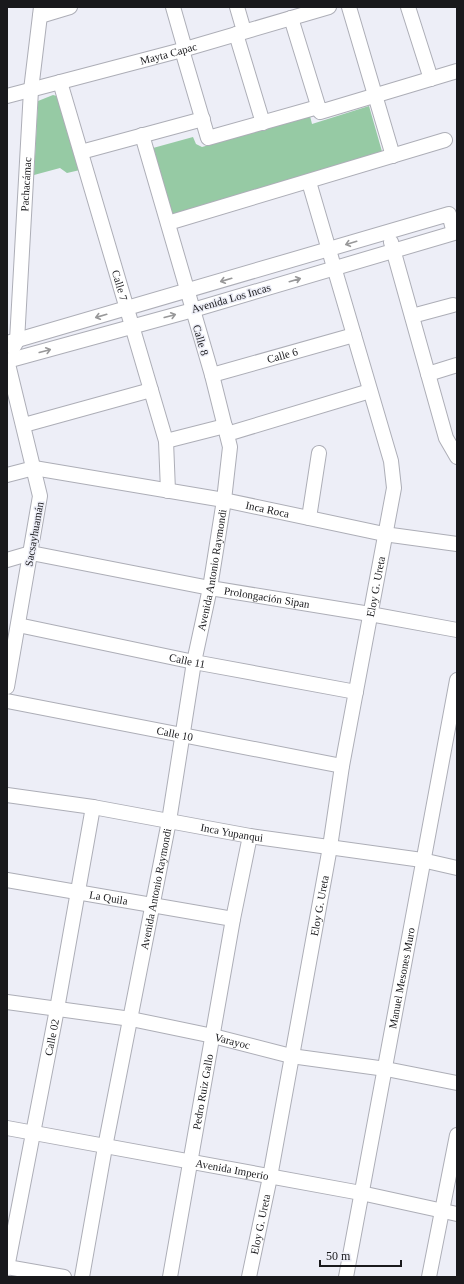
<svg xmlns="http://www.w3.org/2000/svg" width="464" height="1284" font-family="'Times New Roman',serif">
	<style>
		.green { fill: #96caa4 }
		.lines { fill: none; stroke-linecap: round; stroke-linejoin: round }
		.minor-casing { stroke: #adaeb7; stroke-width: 16 }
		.minor { stroke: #fff; stroke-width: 14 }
		.oneway { stroke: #989899 }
		.labels { text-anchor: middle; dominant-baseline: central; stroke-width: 3; stroke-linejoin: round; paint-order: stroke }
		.street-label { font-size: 11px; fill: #19191c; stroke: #edeef7 }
	</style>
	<rect width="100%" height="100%" fill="#edeef7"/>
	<!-- green -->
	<g class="green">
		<path d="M53 95 57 96 80 170 67 173 60 168 34 175 38 101Z"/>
		<path d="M369 106 383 155 173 217 153 148 193 137 196 144 202 147 310 116 312 124Z"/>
	</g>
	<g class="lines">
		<!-- minor casing -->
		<g class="minor-casing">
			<g id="minor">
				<path d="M173 7 185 49"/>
				<path d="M237 7 244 31"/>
				<path d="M349 7 393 156"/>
				<path d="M408 7 431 79"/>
				<path d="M40 16 70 7"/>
				<path d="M291 18 320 112 457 71"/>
				<path d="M236 34 263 123"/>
				<path d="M182 50 208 138 318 107"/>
				<path id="s1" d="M60 82 166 441 168 491"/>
				<path id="s2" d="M7 96 182 50 329 7"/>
				<path d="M81 152 203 119"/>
				<path d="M168 223 445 140"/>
				<path d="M391 242 446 438 457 457"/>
				<path d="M412 316 453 305"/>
				<path d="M7 343 449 214 454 233 193 310 7 361"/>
				<path id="s3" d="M13 348 17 341 31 90 41 7"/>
				<path d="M7 360 40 496 7 687"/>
				<path d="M428 374 457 365"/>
				<path id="s4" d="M212 375 354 335"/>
				<path d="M24 425 151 390"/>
				<path d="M227 434 370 391"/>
				<path d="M166 441 225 426"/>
				<path id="s5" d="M7 475 34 468 224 500 384 534 457 544"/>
				<path d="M309 518 319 453"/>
				<path id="s6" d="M7 560 31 553 210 588 370 614 457 630"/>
				<path id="s7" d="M18 625 194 662 356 692"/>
				<path id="s8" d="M7 701 342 766"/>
				<path id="s9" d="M7 795 93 807 250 836 422 860 457 868"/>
				<path id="s10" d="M7 880 233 919"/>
				<path id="s11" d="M7 1002 131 1019 213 1036 291 1056 386 1069 457 1083"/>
				<path id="s12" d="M7 1128 361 1193 457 1214"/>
				<path d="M7 1267 64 1277"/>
				<path id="s13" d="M7 1268 57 1009 93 807"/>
				<path id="s14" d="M82 1277 105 1147 169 821 194 662 210 588 224 500 230 447 212 375 142 135"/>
				<path id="s15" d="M170 1277 233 919 250 836"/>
				<path id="s16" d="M249 1277 270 1177 330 847 342 766 394 488 391 461 309 182"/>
				<path id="s17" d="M346 1277 457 680"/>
				<path d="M429 1277 457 1135"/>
			</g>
		</g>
		<!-- minor -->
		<use href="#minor" class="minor"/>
	</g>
	<!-- one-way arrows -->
	<defs><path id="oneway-shaft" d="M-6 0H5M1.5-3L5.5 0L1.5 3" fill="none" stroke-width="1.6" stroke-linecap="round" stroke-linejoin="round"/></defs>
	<g class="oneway">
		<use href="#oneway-shaft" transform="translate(351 243) rotate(163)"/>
		<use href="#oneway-shaft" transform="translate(226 280) rotate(164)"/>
		<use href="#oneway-shaft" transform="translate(295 280) rotate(-16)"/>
		<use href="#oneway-shaft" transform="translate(101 316) rotate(164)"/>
		<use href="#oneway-shaft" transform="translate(170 316) rotate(-15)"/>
		<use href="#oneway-shaft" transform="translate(45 351) rotate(-15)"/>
	</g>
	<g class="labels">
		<!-- street labels -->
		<g class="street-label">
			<text stroke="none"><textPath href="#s2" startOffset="167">Mayta Capac</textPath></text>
			<text stroke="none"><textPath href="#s3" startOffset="165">Pachacámac</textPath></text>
			<text stroke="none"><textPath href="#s1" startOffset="212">Calle 7</textPath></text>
			<text transform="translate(231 298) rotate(-16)">Avenida Los Incas</text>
			<text transform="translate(201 340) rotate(74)">Calle 8</text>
			<text stroke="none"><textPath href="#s4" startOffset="73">Calle 6</textPath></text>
			<text stroke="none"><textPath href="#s5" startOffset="265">Inca Roca</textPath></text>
			<text transform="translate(34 534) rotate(-80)">Sacsayhuamán</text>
			<text stroke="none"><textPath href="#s14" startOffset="719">Avenida Antonio Raymondi</textPath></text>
			<text stroke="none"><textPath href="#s16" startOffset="702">Eloy G. Ureta</textPath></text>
			<text stroke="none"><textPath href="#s6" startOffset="265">Prolongación Sipan</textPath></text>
			<text stroke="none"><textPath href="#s7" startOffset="173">Calle 11</textPath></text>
			<text stroke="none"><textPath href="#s8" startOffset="171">Calle 10</textPath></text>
			<text stroke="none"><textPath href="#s9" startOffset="228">Inca Yupanqui</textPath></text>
			<text stroke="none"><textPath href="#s14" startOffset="395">Avenida Antonio Raymondi</textPath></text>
			<text stroke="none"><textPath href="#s10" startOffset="103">La Quila</textPath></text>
			<text stroke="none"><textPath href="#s16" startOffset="378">Eloy G. Ureta</textPath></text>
			<text stroke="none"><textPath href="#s17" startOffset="304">Manuel Mesones Muro</textPath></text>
			<text stroke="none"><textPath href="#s13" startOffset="235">Calle 02</textPath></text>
			<text stroke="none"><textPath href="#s11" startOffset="229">Varayoc</textPath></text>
			<text stroke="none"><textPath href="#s15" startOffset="188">Pedro Ruiz Gallo</textPath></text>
			<text stroke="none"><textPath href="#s12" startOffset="229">Avenida Imperio</textPath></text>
			<text stroke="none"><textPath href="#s16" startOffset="54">Eloy G. Ureta</textPath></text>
		</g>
	</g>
	<!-- border -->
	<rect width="464" height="1284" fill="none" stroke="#19191c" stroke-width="16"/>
	<!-- scale -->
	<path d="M320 1260v6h81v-6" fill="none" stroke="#19191c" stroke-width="2"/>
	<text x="326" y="1260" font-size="12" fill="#19191c" stroke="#edeef7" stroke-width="3" paint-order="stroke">50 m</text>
</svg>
